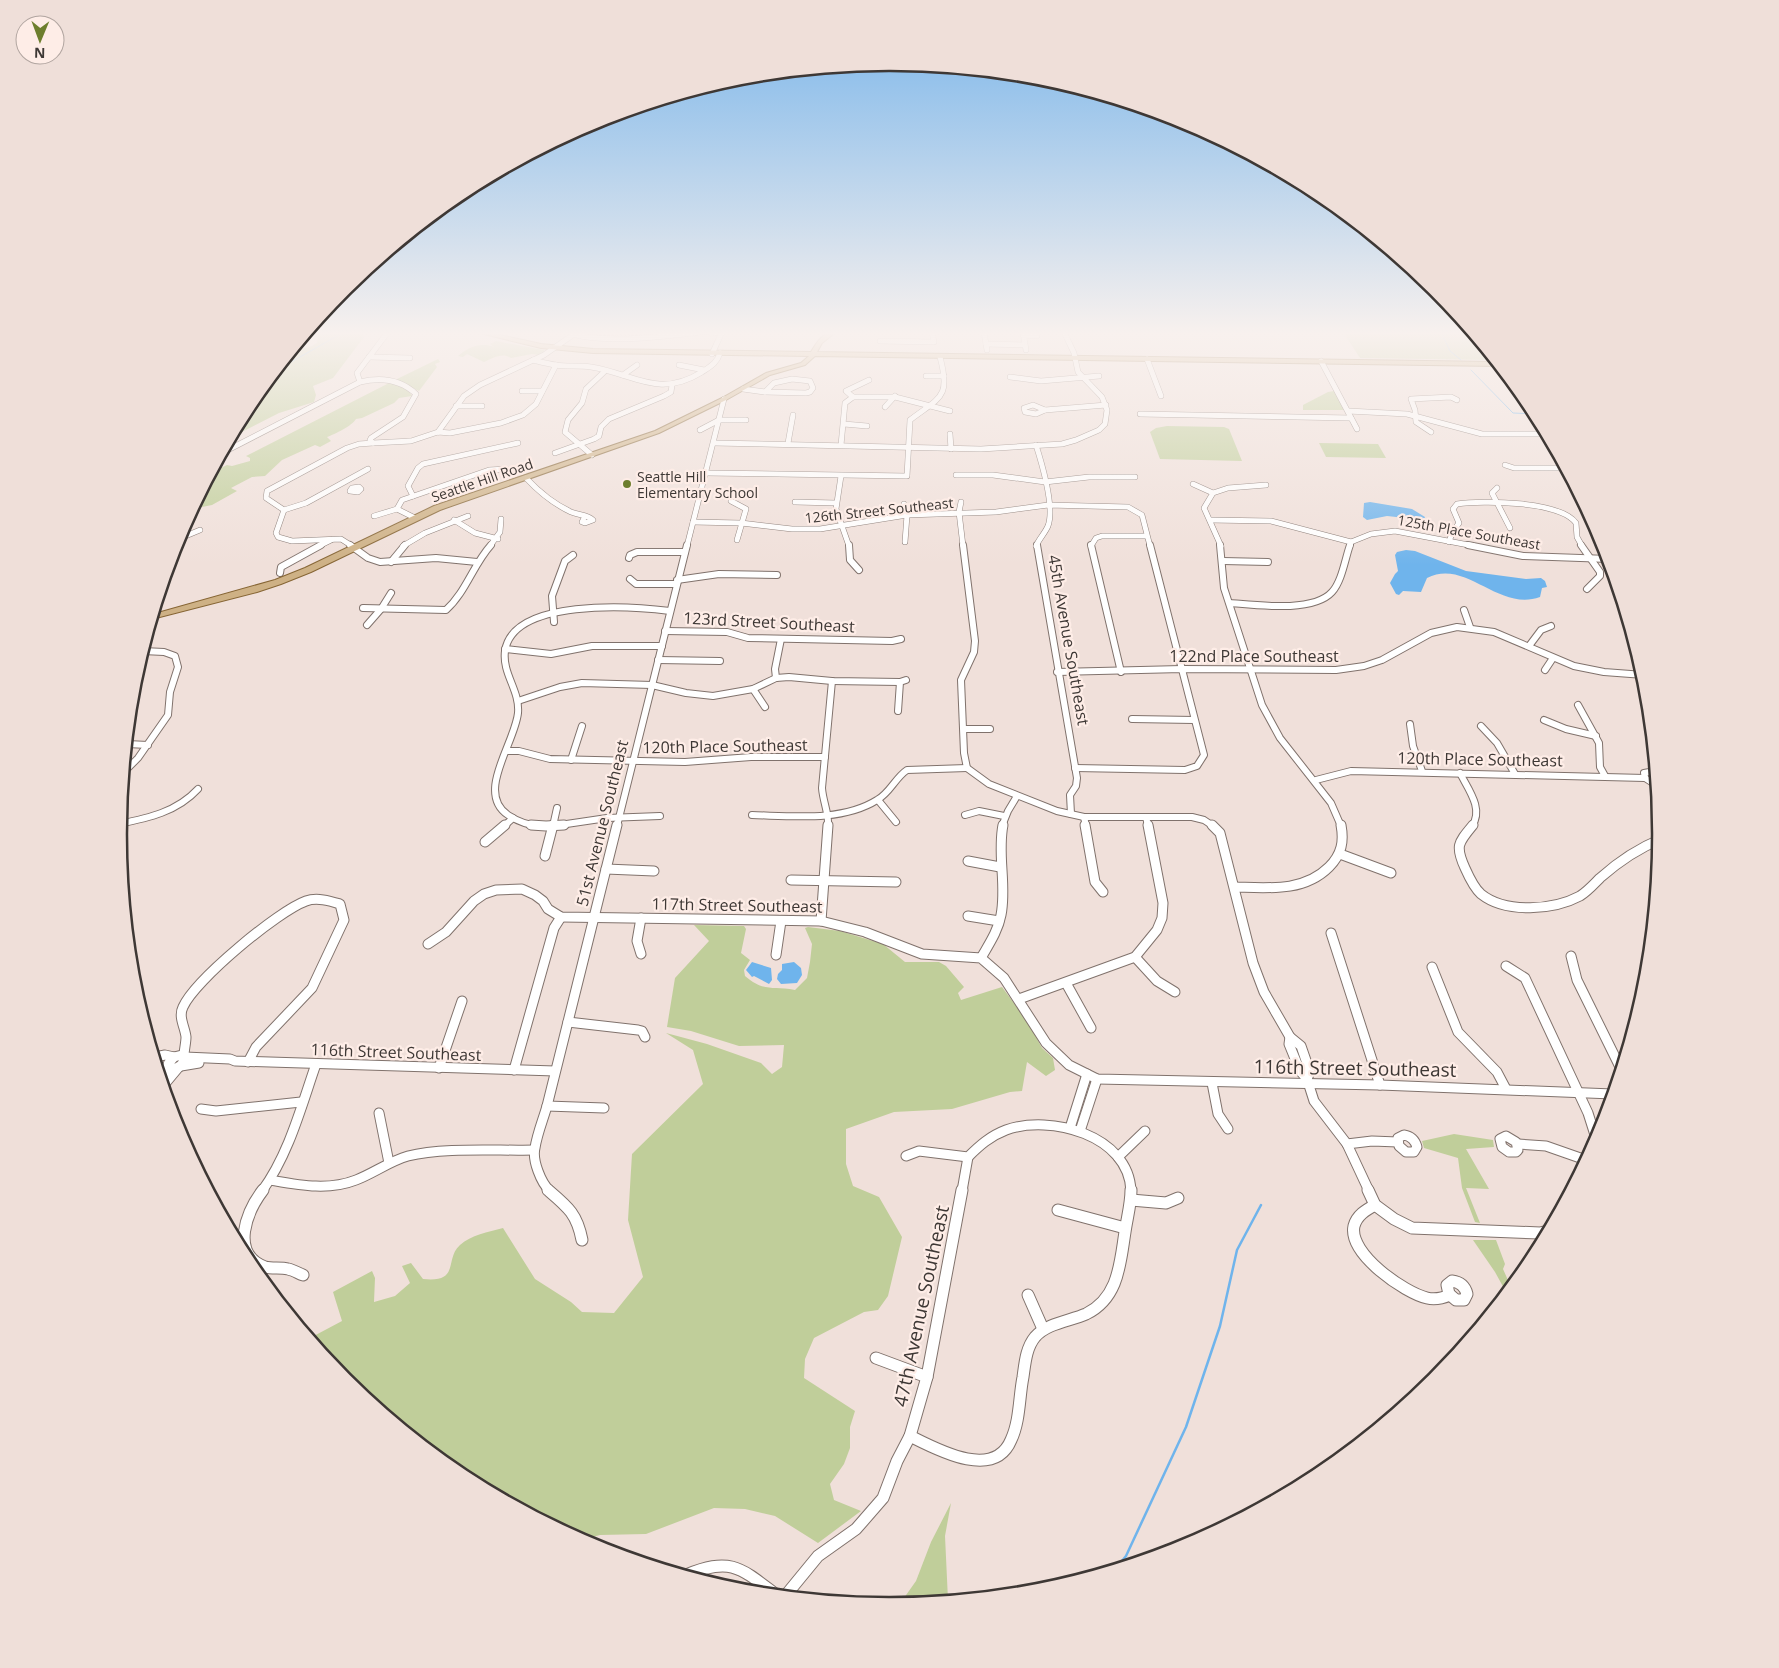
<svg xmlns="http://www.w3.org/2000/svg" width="1779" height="1668" font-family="'Open Sans',sans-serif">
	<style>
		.green { fill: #c0ce9a }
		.water { fill: #6fb4ec }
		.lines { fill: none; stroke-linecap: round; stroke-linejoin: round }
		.stream-far1 { stroke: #6fb4ec; stroke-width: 1 }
		.stream { stroke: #6fb4ec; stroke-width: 2.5 }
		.minor-far3-casing { stroke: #80726c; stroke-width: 6 }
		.minor-far2-casing { stroke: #80726c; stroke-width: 8 }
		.minor-far1-casing { stroke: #80726c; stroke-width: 11 }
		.minor-casing { stroke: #80726c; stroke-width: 13 }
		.major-casing { stroke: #866534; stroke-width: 2 }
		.minor-far3 { stroke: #fff; stroke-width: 5 }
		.minor-far2 { stroke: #fff; stroke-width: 6 }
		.minor-far1 { stroke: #fff; stroke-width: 9 }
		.minor { stroke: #fff; stroke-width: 11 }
		.major { fill: #ceb185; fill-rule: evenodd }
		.poi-dot { fill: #6d7e2d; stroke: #feede7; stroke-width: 2 }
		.labels { text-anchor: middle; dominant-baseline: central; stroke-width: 4.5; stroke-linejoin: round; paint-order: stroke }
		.far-poi-label { font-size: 14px; fill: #3e3835; stroke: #feede7; text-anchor: start }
		.far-street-label { font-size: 14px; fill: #3e3835; stroke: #feede7 }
		.street-label { font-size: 16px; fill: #3e3835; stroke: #feede7 }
		.near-street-label { font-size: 19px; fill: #3e3835; stroke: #feede7 }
		.rim { fill: none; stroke: #3e3835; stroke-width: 2.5 }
	</style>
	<rect width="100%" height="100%" fill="#f0e0da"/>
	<!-- green -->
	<g class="green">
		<path d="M318 332H362L364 337 333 378 313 386 316 395 314 402 279 413 230 438 248 405 294 350 310 347 317 343Z"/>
		<path d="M1343 332H1471L1493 360 1360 358Z"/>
		<path d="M496 341 544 350V352L540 355 532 354 511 358C502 352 493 358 484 362L467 354 463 357 458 356C468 347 481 342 494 347L490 344Z"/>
		<path d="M438 359 440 362 435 364 437 367 419 391 395 380Z"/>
		<path d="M391 382 408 390 412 396 399 398 394 403 362 418 356 419C352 426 335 434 327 437L331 441 320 447 315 445 282 460 265 476 252 477 231 488 237 491 212 505 197 508 195 518 185 523 212 472 227 465 232 466 250 461V458L246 456Z"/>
		<path d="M1334 391 1344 410H1303V405L1328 392Z"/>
		<path d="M1167 426 1224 427 1229 429 1242 461 1160 459 1150 432 1156 428Z"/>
		<path d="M1319 443 1378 444 1386 458 1326 457Z"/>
		<path d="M694 925 744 926 746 929 741 953 750 960 744 970 745 976C765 993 772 985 795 990L807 978 810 962 812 944 805 928 808 927 840 931 883 944 905 962H939L946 966 964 987 958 993 961 1000 1002 987 1028 1022 1042 1048 1053 1058 1055 1070 1046 1076 1027 1062 1022 1091 1010 1092 952 1109 894 1112 846 1129V1164L853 1186 879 1197 902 1237 888 1296 878 1310 864 1312 814 1338 805 1359 804 1378 855 1411 850 1427V1448L844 1464 830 1484 834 1500 861 1511 818 1543 775 1516 745 1509 714 1508 646 1534 600 1535 581 1540 461 1475 344 1379 310 1338 342 1321 333 1292 372 1271 375 1278 374 1302 395 1296 410 1283 402 1266 411 1263 423 1279C461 1283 444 1259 460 1245 471 1235 488 1232 503 1228L535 1279 571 1302 582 1312 614 1313 643 1277 628 1220 632 1154 703 1084 693 1050 666 1033 707 1044 761 1063 772 1074 782 1067 784 1045 739 1046 691 1031 667 1027 675 978 709 941Z"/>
		<path d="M1454 1134 1493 1140 1494 1147 1466 1149 1489 1189 1466 1188 1480 1223 1475 1222 1462 1188 1458 1158 1424 1148 1422 1141Z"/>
		<path d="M1473 1240H1496L1505 1264 1503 1269 1511 1287 1506 1292 1495 1272Z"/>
		<path d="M951 1503 945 1536 948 1600 899 1605 916 1581 931 1542Z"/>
	</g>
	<!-- water -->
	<g class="water">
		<path d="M1370 502 1412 509 1425 517 1424 520 1387 516 1367 520 1363 517 1364 503Z"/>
		<path d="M1406 550 1415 551 1466 571 1526 579 1541 578 1545 581 1547 587 1542 588 1540 597C1498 612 1466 558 1427 578L1421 592 1403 591 1399 595 1396 594 1390 583 1395 574 1398 571 1395 555 1397 552Z"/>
		<path d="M752 962 771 968 772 980 769 984 754 976 752 977 746 970Z"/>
		<path d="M794 962 801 968 802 975 797 983 781 984 777 979 778 974 782 970V964Z"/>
	</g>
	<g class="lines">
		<!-- stream-far1 -->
		<g class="stream-far1">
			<path d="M1441 332 1450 351 1461 360"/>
			<path d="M277 370 344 332"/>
			<path d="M1471 370 1513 413 1536 414"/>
		</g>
		<!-- stream -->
		<g class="stream">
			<path d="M1372 1432 1375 1429"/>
			<path d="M1117 1567 1126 1556 1186 1427 1220 1326 1237 1250 1261 1205"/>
		</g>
		<!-- minor-far3 casing -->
		<g class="minor-far3-casing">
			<g id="minor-far3">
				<path d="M708 332 722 333"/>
				<path d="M984 332 987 350"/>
				<path d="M1023 332 1026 350"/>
				<path d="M572 334C610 344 663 336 702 332"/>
				<path d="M1023 335 1037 336"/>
				<path d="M880 341 934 342 932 332"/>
				<path d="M986 344 1025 345"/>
				<path d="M299 345 300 342"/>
				<path d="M712 354 722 332"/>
				<path d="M369 357 410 358"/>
				<path d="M1147 359 1161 396"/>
				<path d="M533 360C541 362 548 364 556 365 567 367 579 365 591 367 635 374 658 399 702 372 711 366 717 363 720 353"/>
				<path d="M1321 361 1357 429"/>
				<path d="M679 365 704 370"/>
				<path d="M623 375 637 365"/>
				<path d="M926 376H944"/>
				<path d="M1010 377 1041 381 1099 376"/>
				<path d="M792 379 810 381 813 388 810 392 806 393 765 392 774 383Z"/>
				<path d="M360 382 357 373 388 332"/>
				<path d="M743 389 765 392"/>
				<path d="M522 391H542"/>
				<path d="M853 397H895L950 411"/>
				<path d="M1033 405 1045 410 1036 414 1025 412 1024 408Z"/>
				<path d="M456 406H482"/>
				<path d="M885 407 895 396"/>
				<path d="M1045 410 1106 405"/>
				<path d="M1348 411 1407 414 1482 434H1546"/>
				<path d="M1140 414 1351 418"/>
				<path d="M844 424 867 426"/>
				<path d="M700 430 719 420H746"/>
				<path d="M438 432 464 396 480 385 544 355 577 332"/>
				<path d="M1431 432 1416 422 1415 410 1411 399 1451 397 1457 400"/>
				<path d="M950 434 951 449"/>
				<path d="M714 443 981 449 1062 444 1076 440 1099 430 1105 424 1107 410 1102 397 1078 372 1074 353 1064 332"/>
				<path d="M788 443 793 415"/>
				<path d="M841 445 845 403 853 397 846 391 869 380"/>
				<path d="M1036 445C1042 464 1055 507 1048 526 1045 533 1039 539 1036 546"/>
				<path d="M222 453 360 382C381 377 400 379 416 394L403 417 371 438 370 440 373 443 411 441 438 432 450 433 501 423 523 415 536 404 556 365"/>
				<path d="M555 453 594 439 599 436 601 427 609 419 664 396 671 392 672 385"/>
				<path d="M592 455 565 432 568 420 582 403 586 389 604 372"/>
				<path d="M1505 465 1514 468H1564"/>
				<path d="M706 473 907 476 910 420C940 397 951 398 940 357"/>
				<path d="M956 475H993L1045 482 1089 477H1135"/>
				<path d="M841 476 836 509 849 546"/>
				<path d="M526 478C539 492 554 504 571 512 578 515 588 515 593 520L585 523 582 522 584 518"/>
				<path d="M1193 484 1213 493 1204 508 1221 546"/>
				<path d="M359 487 361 489 358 492 350 491 352 488Z"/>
				<path d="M1497 488 1492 493 1510 528"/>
				<path d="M1213 493 1228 488 1266 485"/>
				<path d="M413 496 408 486 418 468 423 464 518 443"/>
				<path d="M731 501 746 509 737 540"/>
				<path d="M795 502 836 503"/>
				<path d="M961 502 959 512 963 546"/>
				<path d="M904 504 907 515 905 542"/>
				<path d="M284 510 306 503 368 469"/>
				<path d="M374 516 397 509"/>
				<path d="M415 518 397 509 402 500 489 470 506 469"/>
				<path d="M454 520 475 533 498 539"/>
				<path d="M1210 520 1271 521 1351 542 1371 534 1395 531 1474 546"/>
				<path d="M693 522 741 523 792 529H820L907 515 996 512 1048 505 1128 507 1142 515 1150 546"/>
				<path d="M176 540 200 530"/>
				<path d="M1449 542 1452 533 1459 523 1453 509 1457 504C1483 500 1560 501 1576 523L1577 537 1582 546"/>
				<path d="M319 546 331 540"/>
				<path d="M352 546 341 539 292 541 278 537 276 533 284 510 266 498 267 491 347 448 359 444 373 443"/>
				<path d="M403 546 425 533 468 516"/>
				<path d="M490 546 500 532 501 519"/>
				<path d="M687 546 724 399"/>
				<path d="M1091 546 1096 538 1102 536H1146"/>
				<path d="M1350 546 1351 542"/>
			</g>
		</g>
		<!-- minor-far2 casing -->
		<g class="minor-far2-casing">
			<g id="minor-far2">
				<path d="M350 545 368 558 380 562 436 558 477 562"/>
				<path d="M849 545 850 560 859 570"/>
				<path d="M963 545 975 641 974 652 961 680 964 753 967 768 989 784 1057 811 1084 817H1192L1204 820 1213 826"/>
				<path d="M1037 545 1077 778 1076 786 1070 795 1071 814"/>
				<path d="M1091 545 1121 672"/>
				<path d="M1220 545 1224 588 1262 705 1280 738 1331 803 1341 826"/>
				<path d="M1468 545 1523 556 1609 559"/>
				<path d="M1581 545 1600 572V576L1587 589"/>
				<path d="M629 558 630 555 637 552H685"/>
				<path d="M1223 561 1268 562"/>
				<path d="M391 562 405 545"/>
				<path d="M280 573 281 567 321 545"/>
				<path d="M630 579 636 584H676"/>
				<path d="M677 580 719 574 777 575"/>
				<path d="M1230 603C1256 605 1313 613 1332 592 1342 581 1345 559 1350 545"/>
				<path d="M363 608 446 610C466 592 473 565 491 545"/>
				<path d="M1464 610 1470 627"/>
				<path d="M554 622 552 596 565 561 573 555"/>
				<path d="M367 625 381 609 391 593"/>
				<path d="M665 631 727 632 748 638 892 641 901 639"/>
				<path d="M1529 646 1541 630 1551 626"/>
				<path d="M505 649 551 654 592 646H662"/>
				<path d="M658 660 720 661"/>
				<path d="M1545 670 1553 658"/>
				<path d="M1057 672 1182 669 1336 670 1364 666 1382 660 1431 633 1457 627 1494 632 1574 666 1604 672 1644 675"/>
				<path d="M776 678 775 669 781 639"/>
				<path d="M753 689 765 707"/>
				<path d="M518 701 560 687 582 683 652 685 686 693 713 696 753 689 776 678 789 677 832 681 900 682"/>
				<path d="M1578 705 1599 743 1600 767 1605 776"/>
				<path d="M898 711 900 682 906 680"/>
				<path d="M1132 719 1194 720"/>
				<path d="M1544 720 1566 729 1596 736"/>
				<path d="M1410 724 1413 746 1422 771"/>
				<path d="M1481 726 1497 743 1515 774"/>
				<path d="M964 729H990"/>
				<path d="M127 744 148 745"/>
				<path d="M507 751H519L550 759 685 762 751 757H825"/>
				<path d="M571 760 582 726"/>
				<path d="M1075 768 1185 770 1197 766 1204 755 1150 545"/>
				<path d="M124 772 138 758 168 715 170 692 178 667 175 656 164 652 143 651"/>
				<path d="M1460 773C1468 789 1484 809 1472 826"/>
				<path d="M1645 778 1644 773 1655 771"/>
				<path d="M1316 780 1351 771 1645 778 1656 785"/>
				<path d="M878 800 896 822"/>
				<path d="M752 815C792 816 842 822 877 800 890 793 895 778 907 770L967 768"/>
				<path d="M965 815 979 811 1004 816"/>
				<path d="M1084 817 1086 826"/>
				<path d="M1146 817 1148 826"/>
				<path d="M119 824C148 818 177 812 198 789"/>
				<path d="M504 826 513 818"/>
				<path d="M539 826C528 825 517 821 508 815 475 793 515 743 518 713 520 690 502 674 505 651 513 598 631 606 670 611"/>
				<path d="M553 826 607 818 660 816"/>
				<path d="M553 826 557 808"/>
				<path d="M617 826 687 545"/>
				<path d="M828 826C829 813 823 802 822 788L832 681"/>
				<path d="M1002 826 1008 811 1017 796"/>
			</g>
		</g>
		<!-- minor-far1 casing -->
		<g class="minor-far1-casing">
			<g id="minor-far1">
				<path d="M531 825 546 826 564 825"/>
				<path d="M1085 825 1095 882 1103 892"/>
				<path d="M1212 825 1220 833 1253 963 1264 992 1290 1037 1301 1046 1310 1072 1307 1079"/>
				<path d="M1473 825C1458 843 1455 846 1465 868 1469 877 1474 888 1481 894 1506 914 1554 910 1580 896 1588 891 1594 884 1600 878 1618 862 1639 848 1661 839"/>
				<path d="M485 842 505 825"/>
				<path d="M1340 854 1391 873"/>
				<path d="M545 856 553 825"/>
				<path d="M968 861 1000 867"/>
				<path d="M606 869 654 871"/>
				<path d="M791 880 896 882"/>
				<path d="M1235 887C1269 888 1304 892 1329 867 1342 854 1344 841 1341 825"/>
				<path d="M968 916 999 921"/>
				<path d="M641 918 637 941 641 954"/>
				<path d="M821 921 828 825"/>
				<path d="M1331 933 1380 1085"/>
				<path d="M428 944 446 932 474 901 484 894 496 890 522 889 535 895 543 901 548 909 561 917 821 921 865 932 922 954 981 958 1004 978 1046 1043 1069 1065 1097 1079 1380 1085 1613 1094"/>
				<path d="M776 955 781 921"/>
				<path d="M1571 956 1577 980 1621 1069"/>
				<path d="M1135 957 1157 981 1175 992"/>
				<path d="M981 958C989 944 998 931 1001 915 1007 885 997 855 1003 825"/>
				<path d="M1506 966 1525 978 1588 1113 1595 1135 1594 1144"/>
				<path d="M1432 967 1458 1032 1497 1072 1506 1089"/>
				<path d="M1066 983 1091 1028"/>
				<path d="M1019 999 1135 957 1157 930 1162 918 1163 903 1148 825"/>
				<path d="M568 1022 638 1030 642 1031 645 1037"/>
				<path d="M1290 1037 1289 1044 1300 1071 1307 1079 1314 1101 1347 1144 1369 1191"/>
				<path d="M182 1055 185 1059C182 1066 177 1070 169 1068L168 1064 174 1057Z"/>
				<path d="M184 1056C184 1050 186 1043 186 1037 185 1027 178 1017 183 1007 195 980 278 911 306 901 317 897 330 901 340 904L344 920 312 988 256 1047 248 1062"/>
				<path d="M155 1057 165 1055 174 1057"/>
				<path d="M185 1057 230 1059 235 1061 555 1071"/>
				<path d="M181 1066 199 1063"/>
				<path d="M439 1068 462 1001"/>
				<path d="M514 1070 554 928 561 917"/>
				<path d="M162 1079 168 1066"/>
				<path d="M1212 1083 1218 1114 1228 1129"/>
				<path d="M163 1086 178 1068"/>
				<path d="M547 1106 604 1108"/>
				<path d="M201 1109 216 1111 301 1102"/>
				<path d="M379 1113 389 1163"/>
				<path d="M1070 1128 1087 1074"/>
				<path d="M1080 1131 1097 1079"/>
				<path d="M1404 1135C1411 1136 1415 1140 1417 1147L1414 1152H1406L1399 1146 1398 1138Z"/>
				<path d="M1506 1136 1516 1142 1518 1150 1516 1152H1509L1502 1147 1500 1139Z"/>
				<path d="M1347 1144 1372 1141 1398 1142"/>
				<path d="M1518 1144 1546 1146 1586 1160"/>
				<path d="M906 1156 919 1151 968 1157C979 1146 990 1136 1006 1130 1050 1114 1129 1135 1131 1191"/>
				<path d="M1118 1157 1145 1131"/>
				<path d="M270 1180C299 1185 328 1191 356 1180 374 1173 390 1161 408 1156 443 1147 497 1151 534 1150"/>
				<path d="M262 1191C289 1154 301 1107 316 1064"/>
				<path d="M550 1191C541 1183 532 1160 535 1148 537 1134 543 1120 547 1106L617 825"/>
				<path d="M962 1191 968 1157"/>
			</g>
		</g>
		<!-- minor casing -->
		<g class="minor-casing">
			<g id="minor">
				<path d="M263 1190C247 1211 229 1254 265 1267 272 1269 281 1267 288 1269 293 1270 298 1273 303 1275"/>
				<path d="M548 1190C568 1207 577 1214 582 1240"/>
				<path d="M1368 1190 1375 1205 1394 1219 1412 1228 1540 1233 1548 1231"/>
				<path d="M1131 1200 1166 1203 1178 1198"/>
				<path d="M1375 1205C1366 1210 1357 1215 1354 1226 1348 1254 1405 1293 1427 1298 1435 1300 1443 1298 1450 1295"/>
				<path d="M1058 1210 1125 1228"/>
				<path d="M1452 1281C1460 1282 1465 1286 1467 1294L1464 1300H1456L1449 1294 1447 1285Z"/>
				<path d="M1028 1295 1043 1329"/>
				<path d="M876 1358 927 1377"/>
				<path d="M910 1436C936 1449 994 1481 1011 1440 1020 1421 1019 1397 1023 1377 1025 1363 1026 1348 1035 1337 1047 1323 1070 1321 1086 1314 1119 1298 1120 1263 1125 1232 1127 1218 1131 1204 1131 1190"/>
				<path d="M686 1575C730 1557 740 1567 775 1594"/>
				<path d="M786 1595 818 1556 856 1529 883 1498 897 1461 910 1436 927 1377 962 1190"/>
			</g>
		</g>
		<!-- major casing -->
		<g class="major-casing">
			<path id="major" d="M476 332H486L541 344 593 349 811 352C817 342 823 332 836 332L822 343 817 352 1495 362 1498 366 815 356 805 365 770 375 726 400 659 433 440 510 311 572 281 584 257 592 152 619 154 614 275 580 305 568 434 506 655 431 722 398 766 373 801 363 809 356 593 353 541 348Z"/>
		</g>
		<!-- minor-far3 -->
		<use href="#minor-far3" class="minor-far3"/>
		<!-- minor-far2 -->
		<use href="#minor-far2" class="minor-far2"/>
		<!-- minor-far1 -->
		<use href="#minor-far1" class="minor-far1"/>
		<!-- minor -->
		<use href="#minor" class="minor"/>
		<!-- major -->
		<use href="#major" class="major"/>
	</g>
	<!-- sky -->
	<linearGradient id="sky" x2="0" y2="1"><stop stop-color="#77b4ea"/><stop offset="0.59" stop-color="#f8f1ee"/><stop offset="1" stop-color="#f8f1ee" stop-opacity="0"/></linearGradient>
	<rect width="1779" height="565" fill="url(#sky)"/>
	<!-- markers -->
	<circle class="poi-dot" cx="627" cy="484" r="5"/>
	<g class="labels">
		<!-- far-poi labels -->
		<g class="far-poi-label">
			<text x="637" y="476">Seattle Hill<tspan x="637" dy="16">Elementary School</tspan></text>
		</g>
		<!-- far-street labels -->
		<g class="far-street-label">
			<text transform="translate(482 480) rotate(-19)">Seattle Hill Road</text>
			<text transform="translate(879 510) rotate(-6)">126th Street Southeast</text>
			<text transform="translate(1469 532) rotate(10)">125th Place Southeast</text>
		</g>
		<!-- street labels -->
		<g class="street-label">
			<text transform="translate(769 622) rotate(3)">123rd Street Southeast</text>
			<text transform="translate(1069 640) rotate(80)">45th Avenue Southeast</text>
			<text x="1254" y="656">122nd Place Southeast</text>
			<text transform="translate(725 746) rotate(-1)">120th Place Southeast</text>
			<text transform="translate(1480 759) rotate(1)">120th Place Southeast</text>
			<text transform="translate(602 823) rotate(-76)">51st Avenue Southeast</text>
			<text transform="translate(737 905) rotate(1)">117th Street Southeast</text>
			<text transform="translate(396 1052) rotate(2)">116th Street Southeast</text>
		</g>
		<!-- near-street labels -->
		<g class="near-street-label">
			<text transform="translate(1355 1068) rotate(1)">116th Street Southeast</text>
			<text transform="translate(921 1306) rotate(-78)">47th Avenue Southeast</text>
		</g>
	</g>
	<!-- crop -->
	<path d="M0 0H1779V1668H0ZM889 71H890A762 762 0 0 1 1652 833V835A762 762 0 0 1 890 1597H889A762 762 0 0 1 127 835V833A762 762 0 0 1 889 71Z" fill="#efdfd9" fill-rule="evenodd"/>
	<path class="rim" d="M889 71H890A762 762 0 0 1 1652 833V835A762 762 0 0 1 890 1597H889A762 762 0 0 1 127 835V833A762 762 0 0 1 889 71Z"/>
	<!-- north arrow -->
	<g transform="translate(40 40) rotate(181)"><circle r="24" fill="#feede7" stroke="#b1a5a0"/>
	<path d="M0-4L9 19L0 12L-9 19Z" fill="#6d7e2d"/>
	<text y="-8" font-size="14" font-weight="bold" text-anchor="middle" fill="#3e3835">N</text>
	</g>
</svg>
